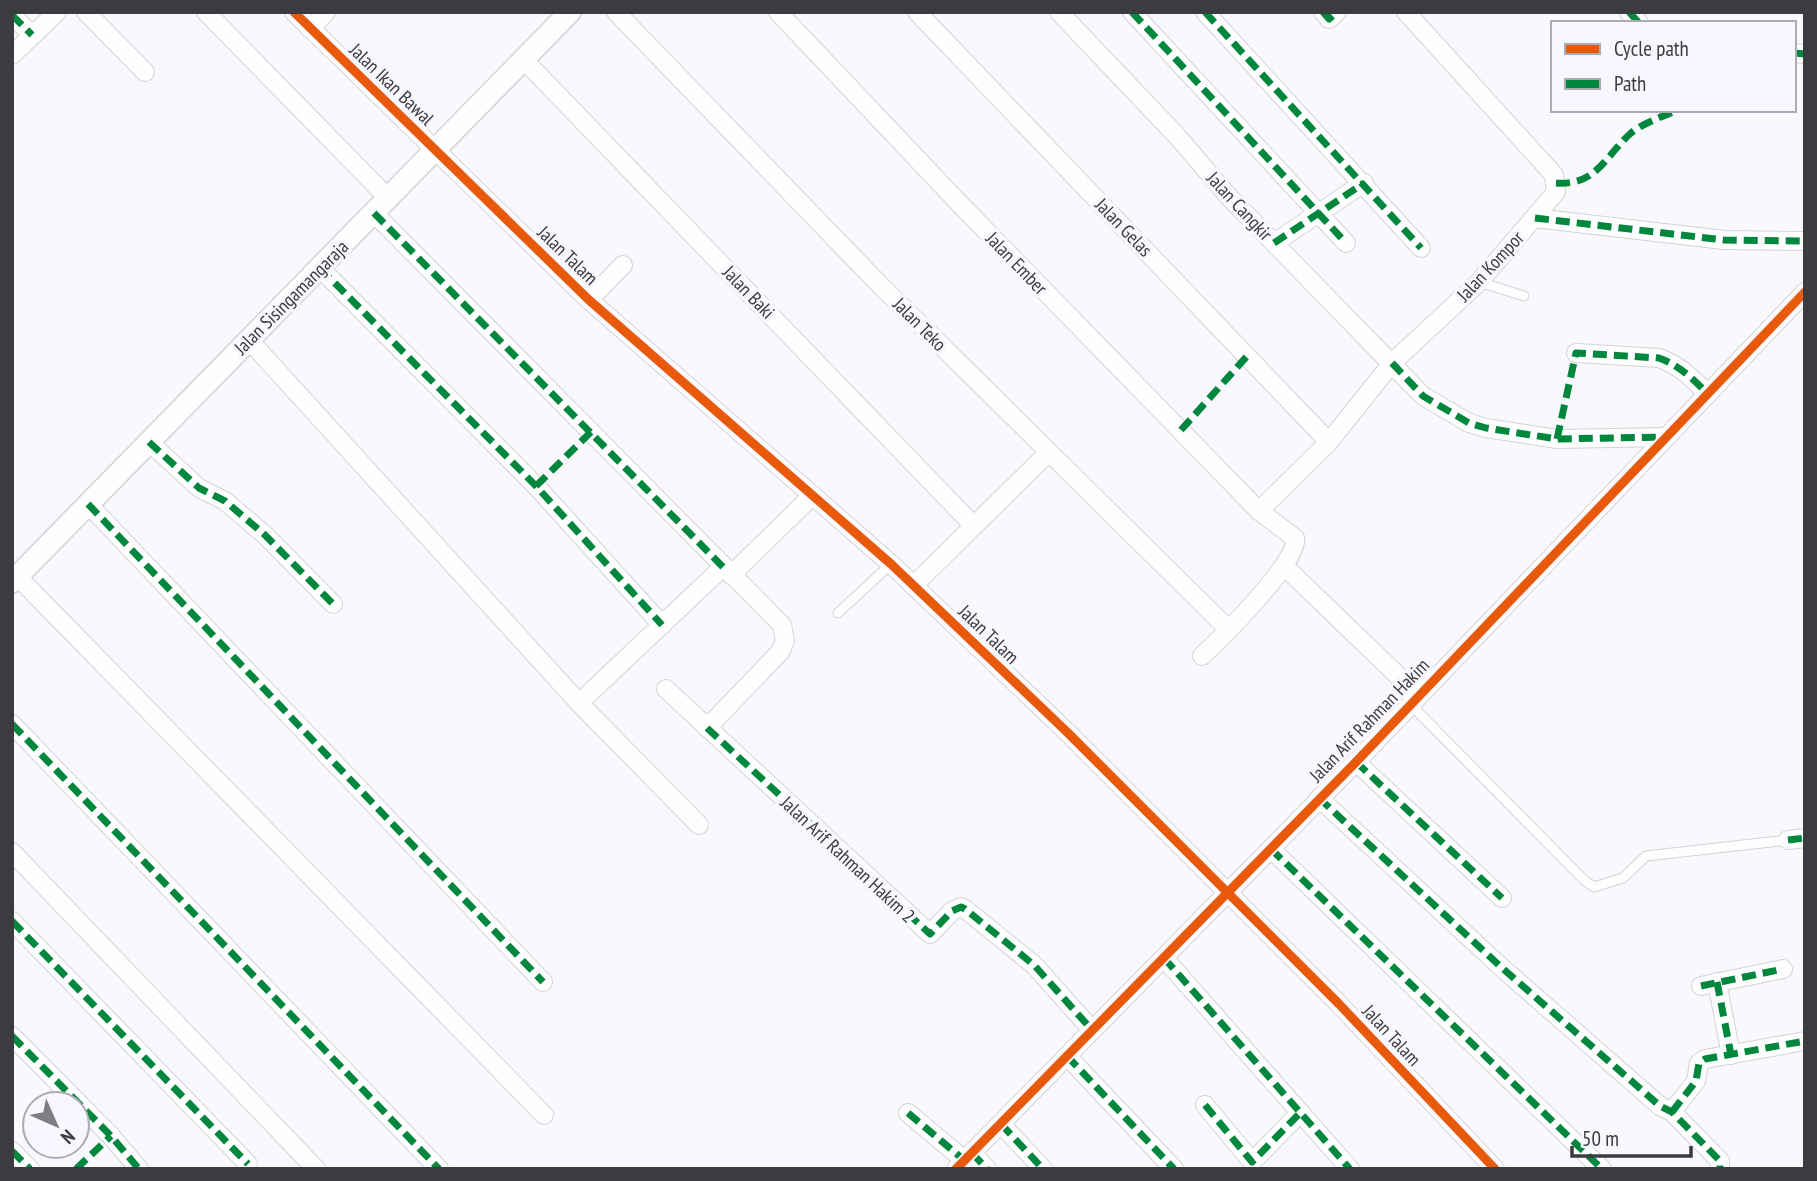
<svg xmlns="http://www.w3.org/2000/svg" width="1817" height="1181" font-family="'PT Sans Narrow',sans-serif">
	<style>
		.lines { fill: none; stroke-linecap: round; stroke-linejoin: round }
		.service-casing { stroke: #d3d3d7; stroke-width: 11 }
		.minor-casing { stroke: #d3d3d7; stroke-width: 20 }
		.tertiary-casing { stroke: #d3d3d7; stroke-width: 24 }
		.service { stroke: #fefeff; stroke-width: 9 }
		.minor { stroke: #fefeff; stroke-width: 18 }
		.tertiary { stroke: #fefeff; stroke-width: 21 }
		.quiet { stroke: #00873e; stroke-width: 7; stroke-dasharray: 14 7; stroke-linecap: butt }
		.cycleway-casing { stroke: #f6f7ff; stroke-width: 13 }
		.cycleway { stroke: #e8590c; stroke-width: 9 }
		.labels { text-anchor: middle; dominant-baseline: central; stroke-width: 7; stroke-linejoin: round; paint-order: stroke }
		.street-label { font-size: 19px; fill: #3b3c3f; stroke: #f6f7ff }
	</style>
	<rect width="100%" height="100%" fill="#f8f8fd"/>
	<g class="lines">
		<!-- service casing -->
		<g class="service-casing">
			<g id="service">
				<path d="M1479 282 1524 296"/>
				<path d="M838 613 891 564"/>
				<path d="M1410 704 1585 881 1594 887 1623 878 1646 856 1788 840"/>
			</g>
		</g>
		<!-- minor casing -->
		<g class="minor-casing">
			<g id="minor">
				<path d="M86 12 145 72"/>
				<path d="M206 12 388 198"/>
				<path d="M294 12 589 300 891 564 1067 732 1339 1004 1495 1169"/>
				<path d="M616 12 881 286 1229 630"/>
				<path d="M778 12 958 202 1259 511 1295 538C1300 561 1220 639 1202 656"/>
				<path d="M917 12 1329 442"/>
				<path d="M1059 12 1176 135 1230 198 1423 396 1469 423 1486 428 1557 439 1666 437"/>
				<path d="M1132 12 1346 243"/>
				<path d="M1205 12 1421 248"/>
				<path d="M1323 12 1329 19 1337 12"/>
				<path d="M1629 12 1639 23"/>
				<path d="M12 15 32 35"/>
				<path d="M310 29 326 12"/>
				<path d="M1794 53 1805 54"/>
				<path d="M12 55 57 12"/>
				<path d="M524 60 973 525"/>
				<path d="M374 213 782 625 785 641 780 652 707 728"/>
				<path d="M1535 218 1724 240 1805 241"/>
				<path d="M1274 243 1364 183"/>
				<path d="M320 268 536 486 662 625"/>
				<path d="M589 300 623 265"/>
				<path d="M249 340 579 703 699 825"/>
				<path d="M1576 353 1659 358C1679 365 1693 379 1708 394"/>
				<path d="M149 442 199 488 225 501 265 535 333 604"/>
				<path d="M88 504 543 982"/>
				<path d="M1259 511 1329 442 1392 363 1479 282 1556 192 1554 175 1406 12"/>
				<path d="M1284 566 1418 695"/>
				<path d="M731 575 813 495"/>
				<path d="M17 576 544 1115"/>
				<path d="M913 586 1049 452"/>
				<path d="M666 689 930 934 952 911 961 907 965 909 1034 965 1092 1030"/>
				<path d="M579 703 723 567"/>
				<path d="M12 724 439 1169"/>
				<path d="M1356 762 1502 898"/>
				<path d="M1319 798 1501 967 1660 1106 1672 1112 1720 1161V1169"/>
				<path d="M1788 840 1805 838"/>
				<path d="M1271 849 1602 1169"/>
				<path d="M12 852 316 1169"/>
				<path d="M12 921 248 1164"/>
				<path d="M1164 958 1350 1169"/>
				<path d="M1717 982 1731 1055"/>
				<path d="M1701 986 1783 969"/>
				<path d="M12 1036 111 1136 139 1169"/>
				<path d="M1067 1056 1174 1169"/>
				<path d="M1205 1105 1252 1162 1299 1114"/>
				<path d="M1672 1112 1696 1081 1699 1063 1705 1059 1805 1041"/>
				<path d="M908 1113 964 1160"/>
				<path d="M1001 1124 1043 1169"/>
				<path d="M12 1151 30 1169"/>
				<path d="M972 1153 987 1169"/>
				<path d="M956 1169 1356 762 1805 292"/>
			</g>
		</g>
		<!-- tertiary casing -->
		<g class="tertiary-casing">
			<path id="tertiary" d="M12 582 570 12"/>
		</g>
		<!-- service -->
		<use href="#service" class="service"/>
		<!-- minor -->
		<use href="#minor" class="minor"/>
		<!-- tertiary -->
		<use href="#tertiary" class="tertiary"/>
		<!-- quiet -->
		<g class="quiet">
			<path d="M1132 12 1346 243"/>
			<path d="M1205 12 1421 248"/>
			<path d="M1323 12 1329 19 1337 12"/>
			<path d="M1629 12 1639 23"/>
			<path d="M12 15 32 35"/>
			<path d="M1794 53 1805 54"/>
			<path d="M1556 183C1597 186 1605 156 1631 133 1643 123 1662 117 1677 110"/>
			<path d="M374 213 723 567"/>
			<path d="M1535 218 1724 240 1805 241"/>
			<path d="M1274 243 1364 183"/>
			<path d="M320 268 536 486 662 625"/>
			<path d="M1392 363 1423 396 1469 423 1486 428 1557 439 1666 437"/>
			<path d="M1181 430 1248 355"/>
			<path d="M1557 439 1576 353 1659 358C1679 365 1693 379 1708 394"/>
			<path d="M149 442 199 488 225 501 265 535 333 604"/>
			<path d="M536 486 591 432"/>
			<path d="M88 504 543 982"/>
			<path d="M12 724 439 1169"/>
			<path d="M707 728 930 934 952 911 961 907 965 909 1034 965 1092 1030"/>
			<path d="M1356 762 1502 898"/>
			<path d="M1319 798 1501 967 1660 1106 1672 1112 1720 1161V1169"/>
			<path d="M1788 840 1805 838"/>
			<path d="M1271 849 1602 1169"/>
			<path d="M12 921 248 1164"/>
			<path d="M1164 958 1350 1169"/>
			<path d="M1717 982 1731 1055"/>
			<path d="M1701 986 1783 969"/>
			<path d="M12 1036 111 1136 139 1169"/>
			<path d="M1067 1056 1174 1169"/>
			<path d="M1205 1105 1252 1162 1299 1114"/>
			<path d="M1672 1112 1696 1081 1699 1063 1705 1059 1805 1041"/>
			<path d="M908 1113 964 1160"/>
			<path d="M1001 1124 1043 1169"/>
			<path d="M12 1151 30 1169"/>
			<path d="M972 1153 987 1169"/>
			<path d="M76 1169 111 1136"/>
		</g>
		<!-- cycleway casing -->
		<g class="cycleway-casing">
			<g id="cycleway">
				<path d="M294 12 589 300 891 564 1067 732 1339 1004 1495 1169"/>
				<path d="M956 1169 1356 762 1805 292"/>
			</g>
		</g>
		<!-- cycleway -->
		<use href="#cycleway" class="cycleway"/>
	</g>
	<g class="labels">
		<!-- street labels -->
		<g class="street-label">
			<text transform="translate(392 84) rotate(44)">Jalan Ikan Bawal</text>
			<text transform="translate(1240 206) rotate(47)">Jalan Cangkir</text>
			<text transform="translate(1124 227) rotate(46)">Jalan Gelas</text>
			<text transform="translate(568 255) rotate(44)">Jalan Talam</text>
			<text transform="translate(1017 263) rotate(46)">Jalan Ember</text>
			<text transform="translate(1490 266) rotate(-47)">Jalan Kompor</text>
			<text transform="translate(749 292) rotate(46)">Jalan Baki</text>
			<text transform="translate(291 297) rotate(-45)">Jalan Sisingamangaraja</text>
			<text transform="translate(920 324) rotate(45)">Jalan Teko</text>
			<text transform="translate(989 634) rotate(44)">Jalan Talam</text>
			<text transform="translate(1369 720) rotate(-46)">Jalan Arif Rahman Hakim</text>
			<text transform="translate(848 859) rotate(43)">Jalan Arif Rahman Hakim 2</text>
			<text transform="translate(1392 1035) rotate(47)">Jalan Talam</text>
		</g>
	</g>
	<!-- border -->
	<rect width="1817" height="1181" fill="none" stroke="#3b3c3f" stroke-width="28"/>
	<!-- legend -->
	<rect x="1551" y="21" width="245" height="91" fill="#f6f7ff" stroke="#abacb2" stroke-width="2"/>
	<rect x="1565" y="44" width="35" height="10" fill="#e8590c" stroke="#abacb2" stroke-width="2"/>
	<text x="1614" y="56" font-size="21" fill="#3b3c3f">Cycle path</text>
	<rect x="1565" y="79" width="35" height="10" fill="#00873e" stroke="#abacb2" stroke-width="2"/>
	<text x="1614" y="91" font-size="21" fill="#3b3c3f">Path</text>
	<!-- north arrow -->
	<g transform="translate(56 1125) rotate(135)"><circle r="33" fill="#f6f7ff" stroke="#abacb2" stroke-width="2"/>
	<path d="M0-5L12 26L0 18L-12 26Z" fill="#7d7e82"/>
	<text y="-10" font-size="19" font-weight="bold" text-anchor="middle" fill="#3b3c3f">N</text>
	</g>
	<!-- scale -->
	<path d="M1572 1146v10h119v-10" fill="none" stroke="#3b3c3f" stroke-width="3.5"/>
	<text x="1582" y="1146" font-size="21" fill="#3b3c3f" stroke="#f6f7ff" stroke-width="5" paint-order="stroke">50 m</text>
</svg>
